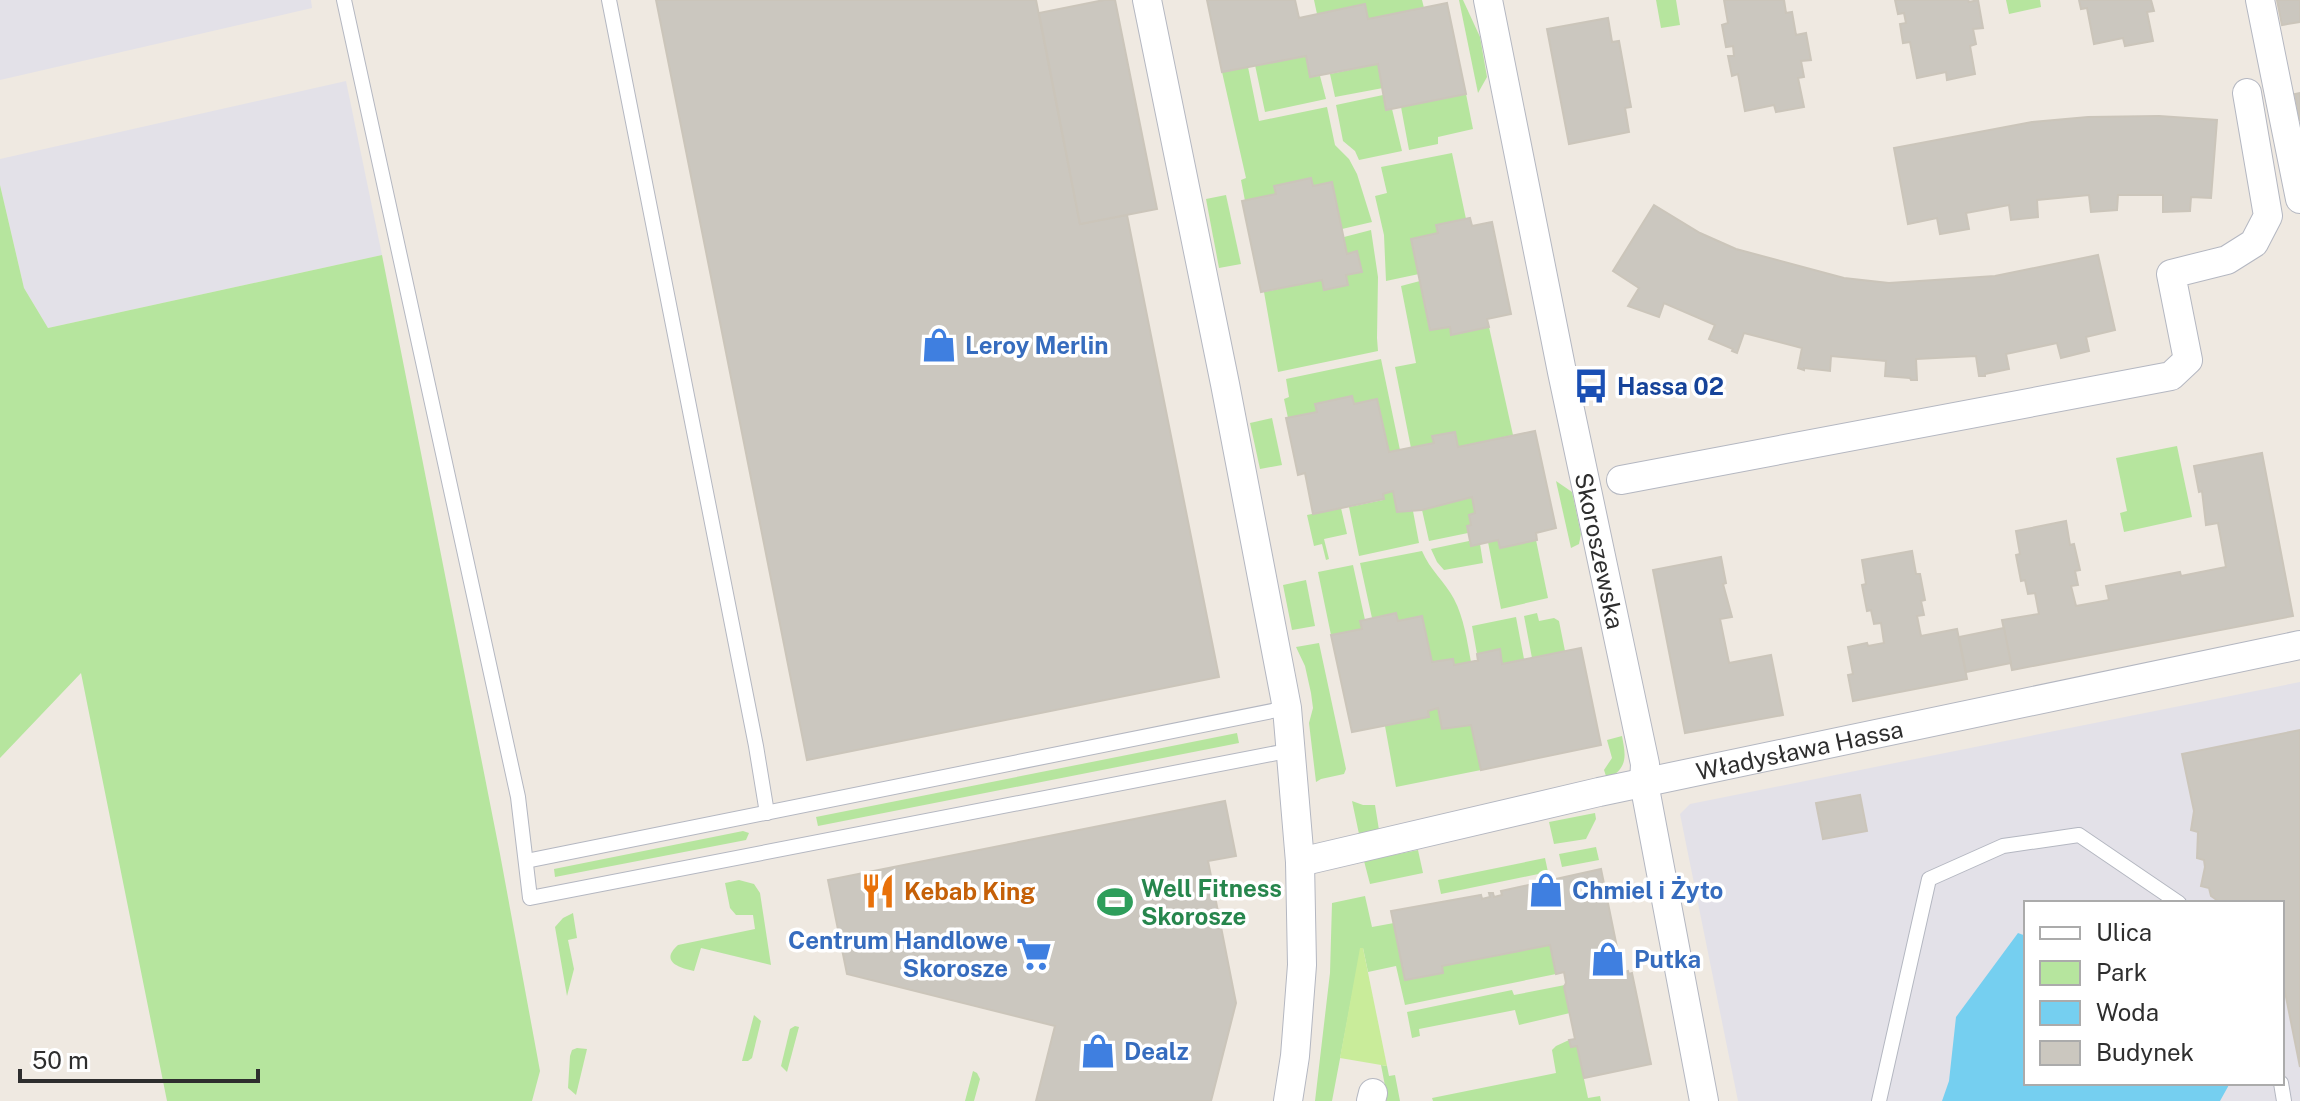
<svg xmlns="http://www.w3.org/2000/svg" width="2300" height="1101" font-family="'Public Sans',sans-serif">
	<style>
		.industrial { fill: #e3e1e8; fill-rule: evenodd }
		.green { fill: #b6e59e }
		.pitch { fill: #c9ec9a }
		.water { fill: #75cff0 }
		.building { fill: #cbc7bf; stroke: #cbc5ba; stroke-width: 2 }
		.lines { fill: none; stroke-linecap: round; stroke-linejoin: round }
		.lane-casing { stroke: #b4b7c1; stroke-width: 16 }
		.street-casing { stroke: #b4b7c1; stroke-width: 30 }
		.lane { stroke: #fff; stroke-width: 14 }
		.street { stroke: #fff; stroke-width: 28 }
		.labels { text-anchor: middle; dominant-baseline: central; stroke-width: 7; stroke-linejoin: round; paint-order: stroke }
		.shop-label { font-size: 24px; font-weight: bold; fill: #366cbe; stroke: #fff; text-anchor: start }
		.transit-label { font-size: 24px; font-weight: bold; fill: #164399; stroke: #fff; text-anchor: start }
		.street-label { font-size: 24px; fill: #2e2e2e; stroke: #fff }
		.leisure-label { font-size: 24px; font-weight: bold; fill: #27864d; stroke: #fff; text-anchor: start }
		.food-label { font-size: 24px; font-weight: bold; fill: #c56008; stroke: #fff; text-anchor: start }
	</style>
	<rect width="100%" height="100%" fill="#efe9e1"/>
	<!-- industrial -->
	<g class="industrial">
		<path d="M0 0H311L312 8 0 80Z"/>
		<path d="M346 81 382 255 48 328 24 288 0 185V159Z"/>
		<path d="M2300 682V1101H1738L1680 814 1690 804ZM2026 903H2282V1083H2026Z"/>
	</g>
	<!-- green -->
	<g class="green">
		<path d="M1314 0H1422L1424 8 1368 19 1365 4 1317 14Z"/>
		<path d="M1459 0H1463L1480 37 1487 77 1478 93Z"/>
		<path d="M1656 0H1676L1680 25 1661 28Z"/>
		<path d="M2006 0H2040L2041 7 2009 14Z"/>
		<path d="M1306 56 1310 77 1320 76 1326 99 1265 112 1255 65Z"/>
		<path d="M1378 64 1383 88 1335 97 1330 74Z"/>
		<path d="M1248 67 1259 121 1327 107 1335 145 1349 159 1357 174 1372 222 1342 229 1332 183 1313 186 1311 178 1275 186 1276 194 1245 201 1241 180 1246 178 1222 72Z"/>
		<path d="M1466 94 1473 129 1438 137V144L1409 150 1401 107Z"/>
		<path d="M1383 95 1386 110 1392 109 1402 151 1359 160 1355 151 1343 141 1336 105Z"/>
		<path d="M1452 153 1466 219 1437 225 1438 233 1412 239 1419 274 1386 281 1384 235 1375 196 1387 193 1381 167Z"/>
		<path d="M0 185 24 288 48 328 382 255 500 854 540 1071 532 1101H167L81 673 0 758Z"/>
		<path d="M1226 195 1241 264 1219 268 1206 199Z"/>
		<path d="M1371 230 1378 277 1377 338 1378 351 1278 372 1264 292 1322 280 1325 290 1348 285 1346 275 1361 271 1357 252 1347 254 1344 237Z"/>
		<path d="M1420 281 1430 330 1450 327 1452 334 1489 327 1513 435 1458 447 1454 432 1433 436 1434 443 1411 448 1395 367 1416 363 1401 286Z"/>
		<path d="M1381 359 1400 450 1389 452 1377 399 1354 404 1351 396 1316 404 1317 412 1288 418 1284 399 1289 397 1286 379Z"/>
		<path d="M1272 418 1282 465 1260 469 1250 423Z"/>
		<path d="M2177 446 2192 517 2124 532 2120 513 2127 511 2116 458Z"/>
		<path d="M1556 481 1572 492 1581 534 1579 544 1571 548Z"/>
		<path d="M1393 491 1397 512 1411 509 1413 511 1419 543 1359 556 1349 507 1383 500V494Z"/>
		<path d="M1472 497 1475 513 1469 515 1471 525 1467 526 1468 533 1429 541 1422 510Z"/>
		<path d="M1341 508 1347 534 1324 539 1329 559 1326 560 1322 544 1314 546 1307 515Z"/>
		<path d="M1498 540 1500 548 1536 540 1548 598 1501 609 1488 542Z"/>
		<path d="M1469 541 1471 546 1480 544 1483 563 1444 570 1437 562 1431 549Z"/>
		<path d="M1422 551C1430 570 1445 582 1454 599 1464 618 1467 641 1471 662L1454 665 1453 659 1432 662 1422 616 1398 621 1396 613 1372 618 1360 563Z"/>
		<path d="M1353 565 1365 620 1361 621 1362 629 1331 635 1318 572Z"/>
		<path d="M1306 580 1315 626 1292 630 1283 585Z"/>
		<path d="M1537 613 1539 621 1554 618 1559 621 1565 651 1532 658 1524 616Z"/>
		<path d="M1516 617 1524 659 1502 664 1499 649 1477 654 1472 626Z"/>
		<path d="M1319 643 1346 769 1344 774 1321 779 1316 782 1309 723 1313 708 1311 693 1305 666 1296 647Z"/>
		<path d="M1438 708 1443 729 1471 725 1481 770 1396 787 1385 726 1428 717V711Z"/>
		<path d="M1237 733 1239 743 818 826 816 817Z"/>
		<path d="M1622 736C1626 757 1628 768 1607 779L1604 770 1612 758 1607 740Z"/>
		<path d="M1352 801 1363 805H1375L1379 830 1359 834Z"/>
		<path d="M1595 813 1596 819 1586 839 1554 844 1549 822Z"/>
		<path d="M743 831 749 833 746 840 555 877 554 869Z"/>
		<path d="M1596 847 1599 860 1562 867 1559 854Z"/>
		<path d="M1418 850 1423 873 1370 884 1364 861Z"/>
		<path d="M1545 858 1548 872 1441 894 1438 880Z"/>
		<path d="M739 880 754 884 760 893 771 965 701 948 694 971C680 968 659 962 678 945L755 929 753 915H736L730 908 725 883Z"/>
		<path d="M1365 896 1372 927 1394 923 1406 980 1442 973V966L1550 945 1556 974 1405 1005 1396 966 1368 972 1363 948H1361L1332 1101H1315L1330 973 1332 903Z"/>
		<path d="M573 913 577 938 568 940 574 969 567 996 555 927 563 918Z"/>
		<path d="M1565 985 1570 1013 1519 1025 1515 1010 1419 1029 1420 1036 1412 1038 1407 1012 1512 990 1514 995Z"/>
		<path d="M754 1015 761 1021 752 1058 748 1061H742Z"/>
		<path d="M795 1026 799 1027 787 1072 781 1066 790 1029Z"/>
		<path d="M1569 1040 1571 1047 1577 1046 1588 1098 1600 1096 1601 1101H1433L1432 1098 1556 1073 1552 1050 1556 1046Z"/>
		<path d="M577 1048 587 1049 576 1095 568 1088 570 1056 572 1050Z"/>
		<path d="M1381 1065 1387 1066 1389 1076 1395 1075 1400 1101H1384L1386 1091Z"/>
		<path d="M973 1071 977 1073 980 1079 974 1101H965Z"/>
	</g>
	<!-- pitch -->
	<path class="pitch" d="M1360 948H1363L1387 1066 1340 1058Z"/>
	<!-- water -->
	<path class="water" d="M2018 933 2026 936V1083H2230L2220 1101H1942L1949 1081 1956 1017Z"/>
	<!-- building -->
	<g class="building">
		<path d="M656 0H1036L1080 224 1127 215 1219 677 807 760Z"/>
		<path d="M1104 0H1115L1157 209 1080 224 1039 13Z"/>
		<path d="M1207 0H1295L1299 18 1365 4 1368 19 1447 3 1466 94 1386 110 1378 64 1310 77 1306 56 1222 72Z"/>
		<path d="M1724 0H1784L1786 13 1792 12 1796 35 1806 33 1811 60 1801 61 1804 77 1798 78 1804 107 1776 112 1774 105 1745 111 1738 74 1732 76 1728 56H1734L1733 46 1726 47 1722 25 1728 23Z"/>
		<path d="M1895 0H1968L1969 2 1978 0 1983 28 1973 29 1976 44 1970 46 1975 74 1947 80 1946 72 1917 78 1910 42 1903 43 1900 24 1906 23 1904 13 1898 14Z"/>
		<path d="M2079 0H2151L2154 11 2147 12 2153 41 2125 46 2123 38 2094 44 2087 8 2081 9Z"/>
		<path d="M2277 0H2300V22L2282 25Z"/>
		<path d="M1608 18 1612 42 1619 41 1631 107 1625 108 1629 132 1569 144 1547 29Z"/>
		<path d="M2300 93V121L2295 94Z"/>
		<path d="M2159 116 2217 120 2211 198 2191 197 2190 211 2163 212V195H2118L2117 210 2091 212 2089 195 2037 200 2038 217 2011 220 2009 205 1966 213 1969 229 1940 234 1937 218 1908 224 1894 148 2032 122 2088 117Z"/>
		<path d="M1311 178 1313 186 1332 182 1347 254 1357 251 1362 272 1346 275 1348 285 1324 290 1322 280 1261 292 1242 201 1276 194 1274 186Z"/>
		<path d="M1654 205 1700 233 1736 249 1844 278 1889 283 1995 276 2098 255 2115 330 2086 337 2089 351 2061 358 2057 343 2006 354 2009 369 1985 374V376H1979L1976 356 1916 359 1917 380H1911L1910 378 1885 376 1886 361 1831 356 1830 371 1804 368V370L1798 368 1802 348 1744 333 1737 353 1732 351 1733 349 1709 339 1715 325 1664 303 1659 317 1628 306 1639 288 1613 271Z"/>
		<path d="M1470 218 1472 226 1492 222 1511 314 1487 319 1489 327 1451 335 1450 327 1430 330 1411 239 1438 233 1436 225Z"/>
		<path d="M1352 396 1354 404 1377 399 1389 452 1434 443 1432 436 1455 432 1458 447 1535 431 1556 528 1536 533 1537 540 1500 548 1498 540 1471 546 1467 526 1471 525 1469 515 1475 513 1472 497 1422 510 1397 512 1393 491 1383 494 1384 499 1313 514 1305 473 1298 475 1286 418 1317 412 1315 404Z"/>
		<path d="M2262 453 2293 616 2012 670 2002 620 2039 614 2035 593 2028 594 2025 580 2021 581 2016 555 2020 554 2016 531 2066 521 2070 545 2074 544 2080 570 2075 571 2078 585 2071 586 2076 606 2109 600 2106 586 2180 572 2181 576 2226 567 2218 523 2206 525 2202 491 2199 492 2194 466Z"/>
		<path d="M1912 551 1916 574H1920L1925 600 1921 601 1924 615 1917 616 1921 636 1957 629 1967 679 1853 701 1848 675 1853 674 1848 647 1867 643 1868 646 1884 643 1881 623 1874 624 1871 610 1867 611 1862 585 1866 584 1862 560Z"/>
		<path d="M1721 557 1726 583 1723 584 1732 617 1720 619 1729 663 1771 655 1783 715 1685 733 1653 570Z"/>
		<path d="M1396 613 1398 621 1422 616 1432 662 1453 659 1454 665 1475 661H1478L1477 654 1500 649 1502 664 1581 648 1601 745 1481 770 1471 725 1442 729 1438 708 1428 711 1429 717 1352 732 1331 635 1362 629 1360 621Z"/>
		<path d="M2004 628 2011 663 1966 672 1959 637Z"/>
		<path d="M2300 730V1067L2282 977V903H2221L2211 896 2209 888 2201 886 2205 867 2204 860 2197 858 2198 832 2191 830 2194 811 2182 754Z"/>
		<path d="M1860 795 1867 831 1823 839 1816 803Z"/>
		<path d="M1225 801 1236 856 1208 861 1236 1003 1211 1101H1036L1055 1026 847 974 828 880Z"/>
		<path d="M1601 869 1620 962 1617 963 1620 973 1628 971 1629 974 1632 973 1651 1064 1584 1078 1577 1046 1571 1047 1569 1040 1575 1039 1564 987 1566 983 1564 972 1556 974 1550 945 1442 966 1443 973 1405 980 1391 911 1481 895 1482 899 1490 897 1489 893H1493L1494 897 1502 895 1501 891Z"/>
	</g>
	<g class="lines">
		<!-- lane casing -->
		<g class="lane-casing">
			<g id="lane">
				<path d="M344 0 518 797 530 898 1292 750"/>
				<path d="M609 0 756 746 767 813"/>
				<path d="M526 861 1287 708"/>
				<path d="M2281 1083 2284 1101"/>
				<path d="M1879 1101 1929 879 2003 846 2079 835 2179 903"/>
			</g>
		</g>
		<!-- street casing -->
		<g class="street-casing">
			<g id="street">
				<path d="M1147 0 1225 384 1287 708 1300 862 1302 965 1295 1056 1288 1101"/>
				<path id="s1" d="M1488 0 1562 372 1645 764 1644 783 1704 1101"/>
				<path d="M2260 0 2300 199"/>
				<path d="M1621 480 2171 376 2188 360 2171 274 2227 260 2254 243 2268 216 2247 93"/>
				<path id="s2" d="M1300 862 1599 792 2300 645"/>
				<path d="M1371 1101 1373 1093"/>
			</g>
		</g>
		<!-- lane -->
		<use href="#lane" class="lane"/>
		<!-- street -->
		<use href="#street" class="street"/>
	</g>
	<!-- icons -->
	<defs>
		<g id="shop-bare" transform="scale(2.76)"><path d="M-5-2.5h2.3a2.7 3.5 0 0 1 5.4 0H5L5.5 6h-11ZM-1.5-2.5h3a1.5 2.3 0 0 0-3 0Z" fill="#3f7fe0" stroke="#fff" stroke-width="2.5" paint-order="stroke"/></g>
		<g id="bus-bare" transform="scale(2.76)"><path d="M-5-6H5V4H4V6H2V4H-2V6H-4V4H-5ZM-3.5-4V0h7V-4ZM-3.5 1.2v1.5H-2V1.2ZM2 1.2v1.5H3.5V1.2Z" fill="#1a4fb4" stroke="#fff" stroke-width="2.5" paint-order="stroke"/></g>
		<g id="restaurant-bare" transform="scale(2.76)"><path d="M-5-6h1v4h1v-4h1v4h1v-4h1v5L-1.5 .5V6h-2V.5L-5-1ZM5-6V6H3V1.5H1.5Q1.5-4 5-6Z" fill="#e8710a" stroke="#fff" stroke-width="2.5" paint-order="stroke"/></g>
		<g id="stadium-bare" transform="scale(2.76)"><path d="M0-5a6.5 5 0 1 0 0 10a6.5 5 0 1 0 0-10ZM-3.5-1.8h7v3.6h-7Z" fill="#2e9e5b" stroke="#fff" stroke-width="2.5" paint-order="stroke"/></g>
		<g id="supermarket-bare" transform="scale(2.76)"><path d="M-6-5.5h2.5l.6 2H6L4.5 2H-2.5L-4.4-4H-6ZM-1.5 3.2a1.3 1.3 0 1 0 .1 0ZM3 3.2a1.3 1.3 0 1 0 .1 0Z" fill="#3f7fe0" stroke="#fff" stroke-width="2.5" paint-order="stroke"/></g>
	</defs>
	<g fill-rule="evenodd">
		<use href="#shop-bare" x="939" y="345"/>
		<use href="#bus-bare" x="1591" y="386"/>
		<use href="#shop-bare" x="1546" y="890"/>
		<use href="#restaurant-bare" x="878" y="891"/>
		<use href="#stadium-bare" x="1115" y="902"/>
		<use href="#supermarket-bare" x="1034" y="954"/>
		<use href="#shop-bare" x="1608" y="959"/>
		<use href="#shop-bare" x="1098" y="1051"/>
	</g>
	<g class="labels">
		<!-- shop labels -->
		<g class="shop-label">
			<text x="965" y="345">Leroy Merlin</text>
			<text x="1572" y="890">Chmiel i Żyto</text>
			<text x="1008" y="940" text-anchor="end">Centrum Handlowe<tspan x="1008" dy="28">Skorosze</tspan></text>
			<text x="1634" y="959">Putka</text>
			<text x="1124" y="1051">Dealz</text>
		</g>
		<!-- transit labels -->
		<g class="transit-label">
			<text x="1617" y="386">Hassa 02</text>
		</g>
		<!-- street labels -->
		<g class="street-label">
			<text stroke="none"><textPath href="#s1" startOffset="562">Skoroszewska</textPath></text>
			<text stroke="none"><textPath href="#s2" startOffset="512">Władysława Hassa</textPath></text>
		</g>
		<!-- leisure labels -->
		<g class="leisure-label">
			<text x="1141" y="888">Well Fitness<tspan x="1141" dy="28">Skorosze</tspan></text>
		</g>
		<!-- food labels -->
		<g class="food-label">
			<text x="904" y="891">Kebab King</text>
		</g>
	</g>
	<!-- legend -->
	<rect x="2024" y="901" width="260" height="184" fill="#ffffff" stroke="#ababab" stroke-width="2"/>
	<rect x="2040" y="927" width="40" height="12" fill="#ffffff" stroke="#ababab" stroke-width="2"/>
	<text x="2096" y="941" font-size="24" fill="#2e2e2e">Ulica</text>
	<rect x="2040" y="961" width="40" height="24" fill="#b6e59e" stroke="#ababab" stroke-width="2"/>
	<text x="2096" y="981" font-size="24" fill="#2e2e2e">Park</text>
	<rect x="2040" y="1001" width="40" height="24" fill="#75cff0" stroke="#ababab" stroke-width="2"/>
	<text x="2096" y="1021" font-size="24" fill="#2e2e2e">Woda</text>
	<rect x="2040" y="1041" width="40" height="24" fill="#cbc7bf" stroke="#ababab" stroke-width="2"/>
	<text x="2096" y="1061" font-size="24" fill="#2e2e2e">Budynek</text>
	<!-- scale -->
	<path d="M20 1069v12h238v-12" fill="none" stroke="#2e2e2e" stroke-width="4"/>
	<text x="32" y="1069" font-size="24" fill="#2e2e2e" stroke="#ffffff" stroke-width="6" paint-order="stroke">50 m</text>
</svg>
